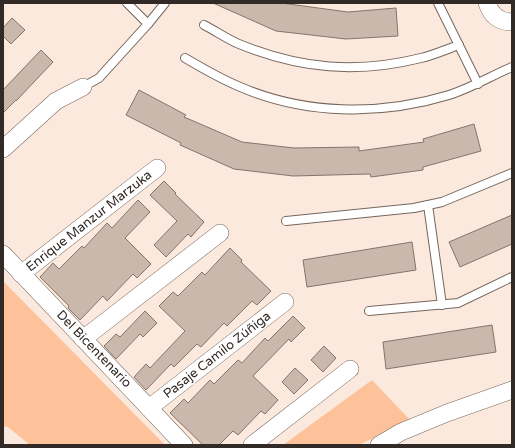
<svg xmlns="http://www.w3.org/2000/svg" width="515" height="448" font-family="'Varela Round',sans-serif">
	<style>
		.green { fill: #fec29a }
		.building { fill: #cab8ad; stroke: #84746a }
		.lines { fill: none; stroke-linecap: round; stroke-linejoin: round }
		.service-casing { stroke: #76675d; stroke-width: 10 }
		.minor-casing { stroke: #76675d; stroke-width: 18 }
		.service { stroke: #fff; stroke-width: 8 }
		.minor { stroke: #fff; stroke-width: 17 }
		.labels { text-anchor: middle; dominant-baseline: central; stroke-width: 3.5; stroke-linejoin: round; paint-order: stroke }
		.street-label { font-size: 13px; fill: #312a26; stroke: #fff }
	</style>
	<rect width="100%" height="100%" fill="#fbe9de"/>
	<!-- green -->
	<g class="green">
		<path d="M3 281 164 444V445H30L8 427 3 426Z"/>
		<path d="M372 380 410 420 359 445H283Z"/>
	</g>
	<!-- building -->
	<g class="building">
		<path d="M213 3H281L348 12 396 8 398 36 346 39 276 31Z"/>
		<path d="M12 18 25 30 11 44 3 36V28Z"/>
		<path d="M41 50 53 62 16 101V100L3 113V90Z"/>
		<path d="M139 90 186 115 184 117 242 142 294 148 359 147V151L424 142 423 139 474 124 481 151 423 167V170L371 177 370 174 293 176 234 169 180 145 181 143 126 115Z"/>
		<path d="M164 181 176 193 175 194 204 222 191 237 188 234 166 257 154 245 177 221 150 195Z"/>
		<path d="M138 200 150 212 125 238 151 264 137 278 133 274 107 301 103 296 80 320 68 308 69 306 40 277 53 263 59 269 82 246 84 248 107 223 112 228Z"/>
		<path d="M512 215V244L460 267 449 242Z"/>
		<path d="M412 242 416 270 307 287 303 260Z"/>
		<path d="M230 248 242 260 241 262 271 291 257 305 252 301 227 326 224 323 201 347 197 344 174 367 171 364 146 390 134 377 146 364 150 368 185 331 159 306 173 292 178 296 202 272 205 275Z"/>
		<path d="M145 311 157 323 143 337 140 334 116 359 104 346 116 334 120 337Z"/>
		<path d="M293 316 305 328 291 342 289 339 253 376 278 400 265 414 261 411 238 435 233 431 219 445H203L170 413 184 399 188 403 210 380 214 384 238 360 242 363 265 338 268 341Z"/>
		<path d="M492 325 496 352 386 369 383 342Z"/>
		<path d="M324 346 336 358 323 372 311 360Z"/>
		<path d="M295 368 308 380 294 394 282 382Z"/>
	</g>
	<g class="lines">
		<!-- service casing -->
		<g class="service-casing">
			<g id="service">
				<path d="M127 3 148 24"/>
				<path d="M438 3 478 84"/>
				<path d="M204 25C216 31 227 39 239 44 300 69 357 74 421 58 434 55 447 49 459 45"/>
				<path d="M185 58C202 68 219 78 238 86 304 115 380 116 449 95 471 88 491 76 512 67"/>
				<path d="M83 87 99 78 148 24 165 3"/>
				<path d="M428 205 442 305"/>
				<path d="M286 221 414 208 442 202 512 173"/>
				<path d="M369 311 458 303 512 277"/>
			</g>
		</g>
		<!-- minor casing -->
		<g class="minor-casing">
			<g id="minor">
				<path d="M487 3C491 15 499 22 512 22"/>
				<path d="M3 149 56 101 83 87"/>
				<path d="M3 254 184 445"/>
				<path d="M21 274 157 168"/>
				<path d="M83 339 220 233"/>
				<path d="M149 408 285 302"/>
				<path d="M252 445 350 369"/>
				<path d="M379 445 401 432 447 413 512 390"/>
			</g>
		</g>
		<!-- service -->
		<use href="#service" class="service"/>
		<!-- minor -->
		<use href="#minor" class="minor"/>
	</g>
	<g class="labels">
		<!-- street labels -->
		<g class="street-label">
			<text transform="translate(89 221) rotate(-38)">Enrique Manzur Marzuka</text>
			<text transform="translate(94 349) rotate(46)">Del Bicentenario</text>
			<text transform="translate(217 355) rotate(-38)">Pasaje Camilo Zúñiga</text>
		</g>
	</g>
	<!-- border -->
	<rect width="515" height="448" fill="none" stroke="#312a26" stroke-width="8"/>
</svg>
